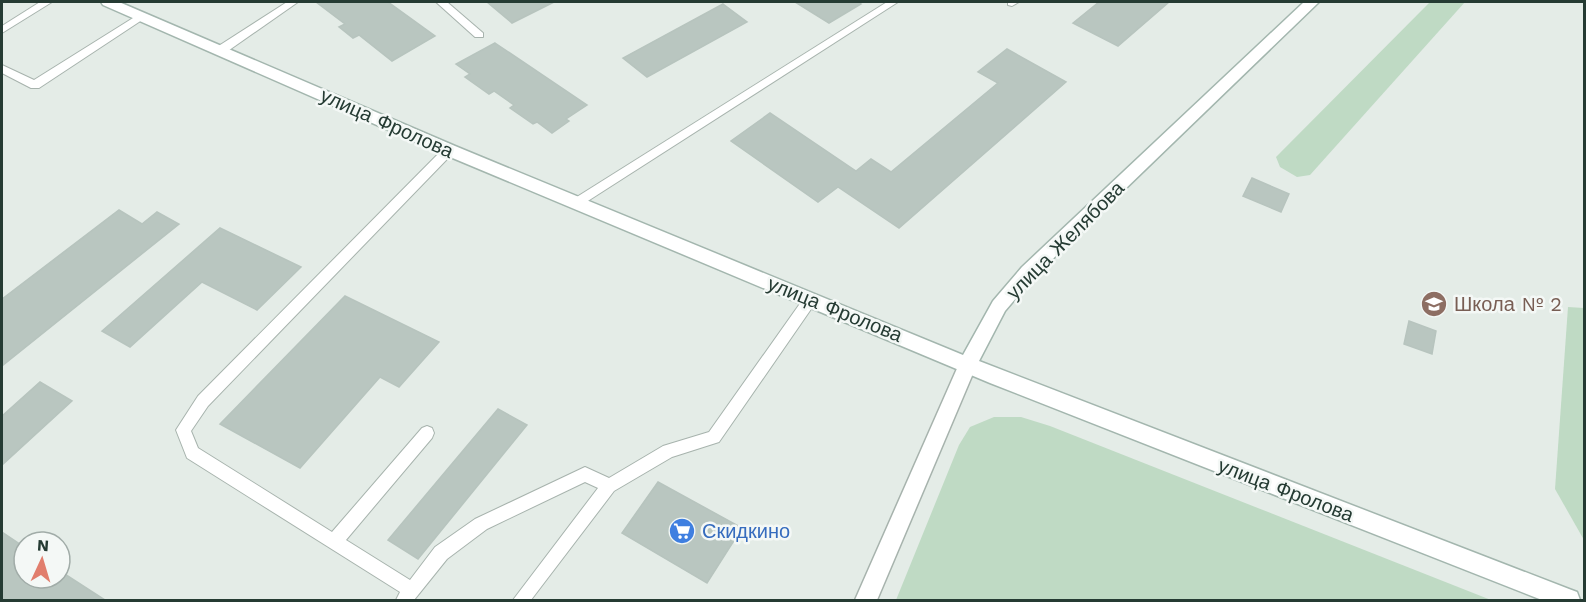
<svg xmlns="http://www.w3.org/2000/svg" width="1586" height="602" font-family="'Work Sans',sans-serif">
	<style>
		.green { fill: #bfdac4 }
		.building { fill: #b9c6c0; stroke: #b7c4be; stroke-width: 1.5 }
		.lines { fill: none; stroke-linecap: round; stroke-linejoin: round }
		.lane-casing { stroke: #a7b3ad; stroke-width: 2 }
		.street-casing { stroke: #a7b3ad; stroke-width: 3 }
		.secondary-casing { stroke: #a3b6ae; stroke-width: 3 }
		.lane { fill: #fff; fill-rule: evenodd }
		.street { fill: #fff; fill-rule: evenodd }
		.secondary { fill: #fff; fill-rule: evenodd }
		.labels { text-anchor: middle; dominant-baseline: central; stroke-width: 5; stroke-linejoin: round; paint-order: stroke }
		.street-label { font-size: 20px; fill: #253b33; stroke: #f4f8f6 }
		.education-label { font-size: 20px; fill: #785e54; stroke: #f4f8f6; text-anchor: start }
		.shop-label { font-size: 20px; fill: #366cbe; stroke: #f4f8f6; text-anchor: start }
	</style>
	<rect width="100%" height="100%" fill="#e4ece7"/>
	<!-- green -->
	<g class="green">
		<path d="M1430 2H1465L1310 175 1297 177 1280 167 1276 157Z"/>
		<path d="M1568 307 1584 308V540L1555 489Z"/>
		<path d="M994 417H1021L1050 426 1491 600H896L959 445 970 427Z"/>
	</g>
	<!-- building -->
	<g class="building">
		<path d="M316 2H388L435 36 392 61 359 35 353 38 339 27 345 24Z"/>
		<path d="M487 2H554L512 23Z"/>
		<path d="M795 2H858L861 4 829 23Z"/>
		<path d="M1099 2H1169L1118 46 1073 23Z"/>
		<path d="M723 4 747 22 647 77 623 58Z"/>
		<path d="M495 43 587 105 566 119 569 121 552 133 537 122 533 124 510 108 514 105 494 91 489 94 465 77 470 74 456 64Z"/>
		<path d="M1007 49 1066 82 899 228 838 187 818 202 731 141 770 113 856 171 871 159 891 172 998 83 978 72Z"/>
		<path d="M1252 178 1289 194 1281 212 1243 196Z"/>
		<path d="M119 210 142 224 157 212 179 224 2 366V299Z"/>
		<path d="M220 228 301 267 257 310 202 282 130 347 102 331Z"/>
		<path d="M345 296 439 342 399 387 380 377 300 468 220 424Z"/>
		<path d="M1409 321 1436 331 1432 354 1404 344Z"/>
		<path d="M40 382 72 401 2 465V416Z"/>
		<path d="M498 409 527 425 418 559 388 540Z"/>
		<path d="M658 482 742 528 707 583 622 533Z"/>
		<path d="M2 532 24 547V578H60V571L105 600H4L2 599Z"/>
	</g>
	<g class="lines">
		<!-- lane casing -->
		<g class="lane-casing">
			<g id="lane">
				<path d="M40 2H52L2 33V26Z"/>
				<path d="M287 2H298L225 53H217V47Z"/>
				<path d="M436 2H447L483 33V37H475Z"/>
				<path d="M887 2H898L580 206H572L570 203 572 200Z"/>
				<path d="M1008 2H1019L1012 6 1008 5Z"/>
				<path d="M141 13 145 14V18L39 88H31L2 73V65L34 80Z"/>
				<path d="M449 146 455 150 453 153 208 406 191 431 198 448 332 532 422 428 427 426 432 428 434 433 432 438 346 540 410 580 435 547 475 519 585 467 609 478 663 446 709 432 806 295H816L818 299 719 442 672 457 614 491 531 600H513L598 488 585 482 487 529 447 559 414 600H396L400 592 187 458 176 430 198 396 445 147Z"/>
			</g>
		</g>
		<!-- street casing -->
		<g class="street-casing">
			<path id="street" d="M968 356 975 358 977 364 877 600H855L959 364 961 358Z"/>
		</g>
		<!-- secondary casing -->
		<g class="secondary-casing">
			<path id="secondary" d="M101 2H119L455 146 963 355 993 301 1022 267 1304 2H1319L1034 277 1005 311 979 361 1569 589 1577 592 1580 600H1542L990 383 443 154 103 5Z"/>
		</g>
		<!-- lane -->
		<use href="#lane" class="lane"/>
		<!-- street -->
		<use href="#street" class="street"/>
		<!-- secondary -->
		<use href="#secondary" class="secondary"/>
	</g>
	<!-- icons -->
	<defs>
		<g id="school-disc" transform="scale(1.35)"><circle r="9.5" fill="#8d6e63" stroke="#f4f8f6"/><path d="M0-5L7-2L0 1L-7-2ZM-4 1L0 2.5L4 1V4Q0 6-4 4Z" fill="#fff"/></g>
		<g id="supermarket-disc" transform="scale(1.35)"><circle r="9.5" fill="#3f7fe0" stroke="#f4f8f6"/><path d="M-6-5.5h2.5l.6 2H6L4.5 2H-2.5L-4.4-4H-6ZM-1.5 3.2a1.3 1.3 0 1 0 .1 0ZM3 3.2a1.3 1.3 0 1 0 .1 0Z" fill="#fff"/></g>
	</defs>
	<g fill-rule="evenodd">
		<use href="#school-disc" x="1434" y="304"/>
		<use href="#supermarket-disc" x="682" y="531"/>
	</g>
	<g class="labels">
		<!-- street labels -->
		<g class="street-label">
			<text transform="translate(387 123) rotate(24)">улица Фролова</text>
			<text transform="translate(1065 240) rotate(-45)">улица Желябова</text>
			<text transform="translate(835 309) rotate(22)">улица Фролова</text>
			<text transform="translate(1286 490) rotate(21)">улица Фролова</text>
		</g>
		<!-- education labels -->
		<g class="education-label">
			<text x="1454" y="304">Школа № 2</text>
		</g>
		<!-- shop labels -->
		<g class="shop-label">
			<text x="702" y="531">Скидкино</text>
		</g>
	</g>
	<!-- border -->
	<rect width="1586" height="602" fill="none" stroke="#253b33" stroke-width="6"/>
	<!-- north arrow -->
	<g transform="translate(42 560) rotate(4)"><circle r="28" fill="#f4f8f6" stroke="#a1aca8" stroke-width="1.5"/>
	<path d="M0-4.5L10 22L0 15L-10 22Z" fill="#e17e6d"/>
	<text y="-9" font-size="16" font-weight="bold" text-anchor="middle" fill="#253b33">N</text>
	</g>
</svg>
